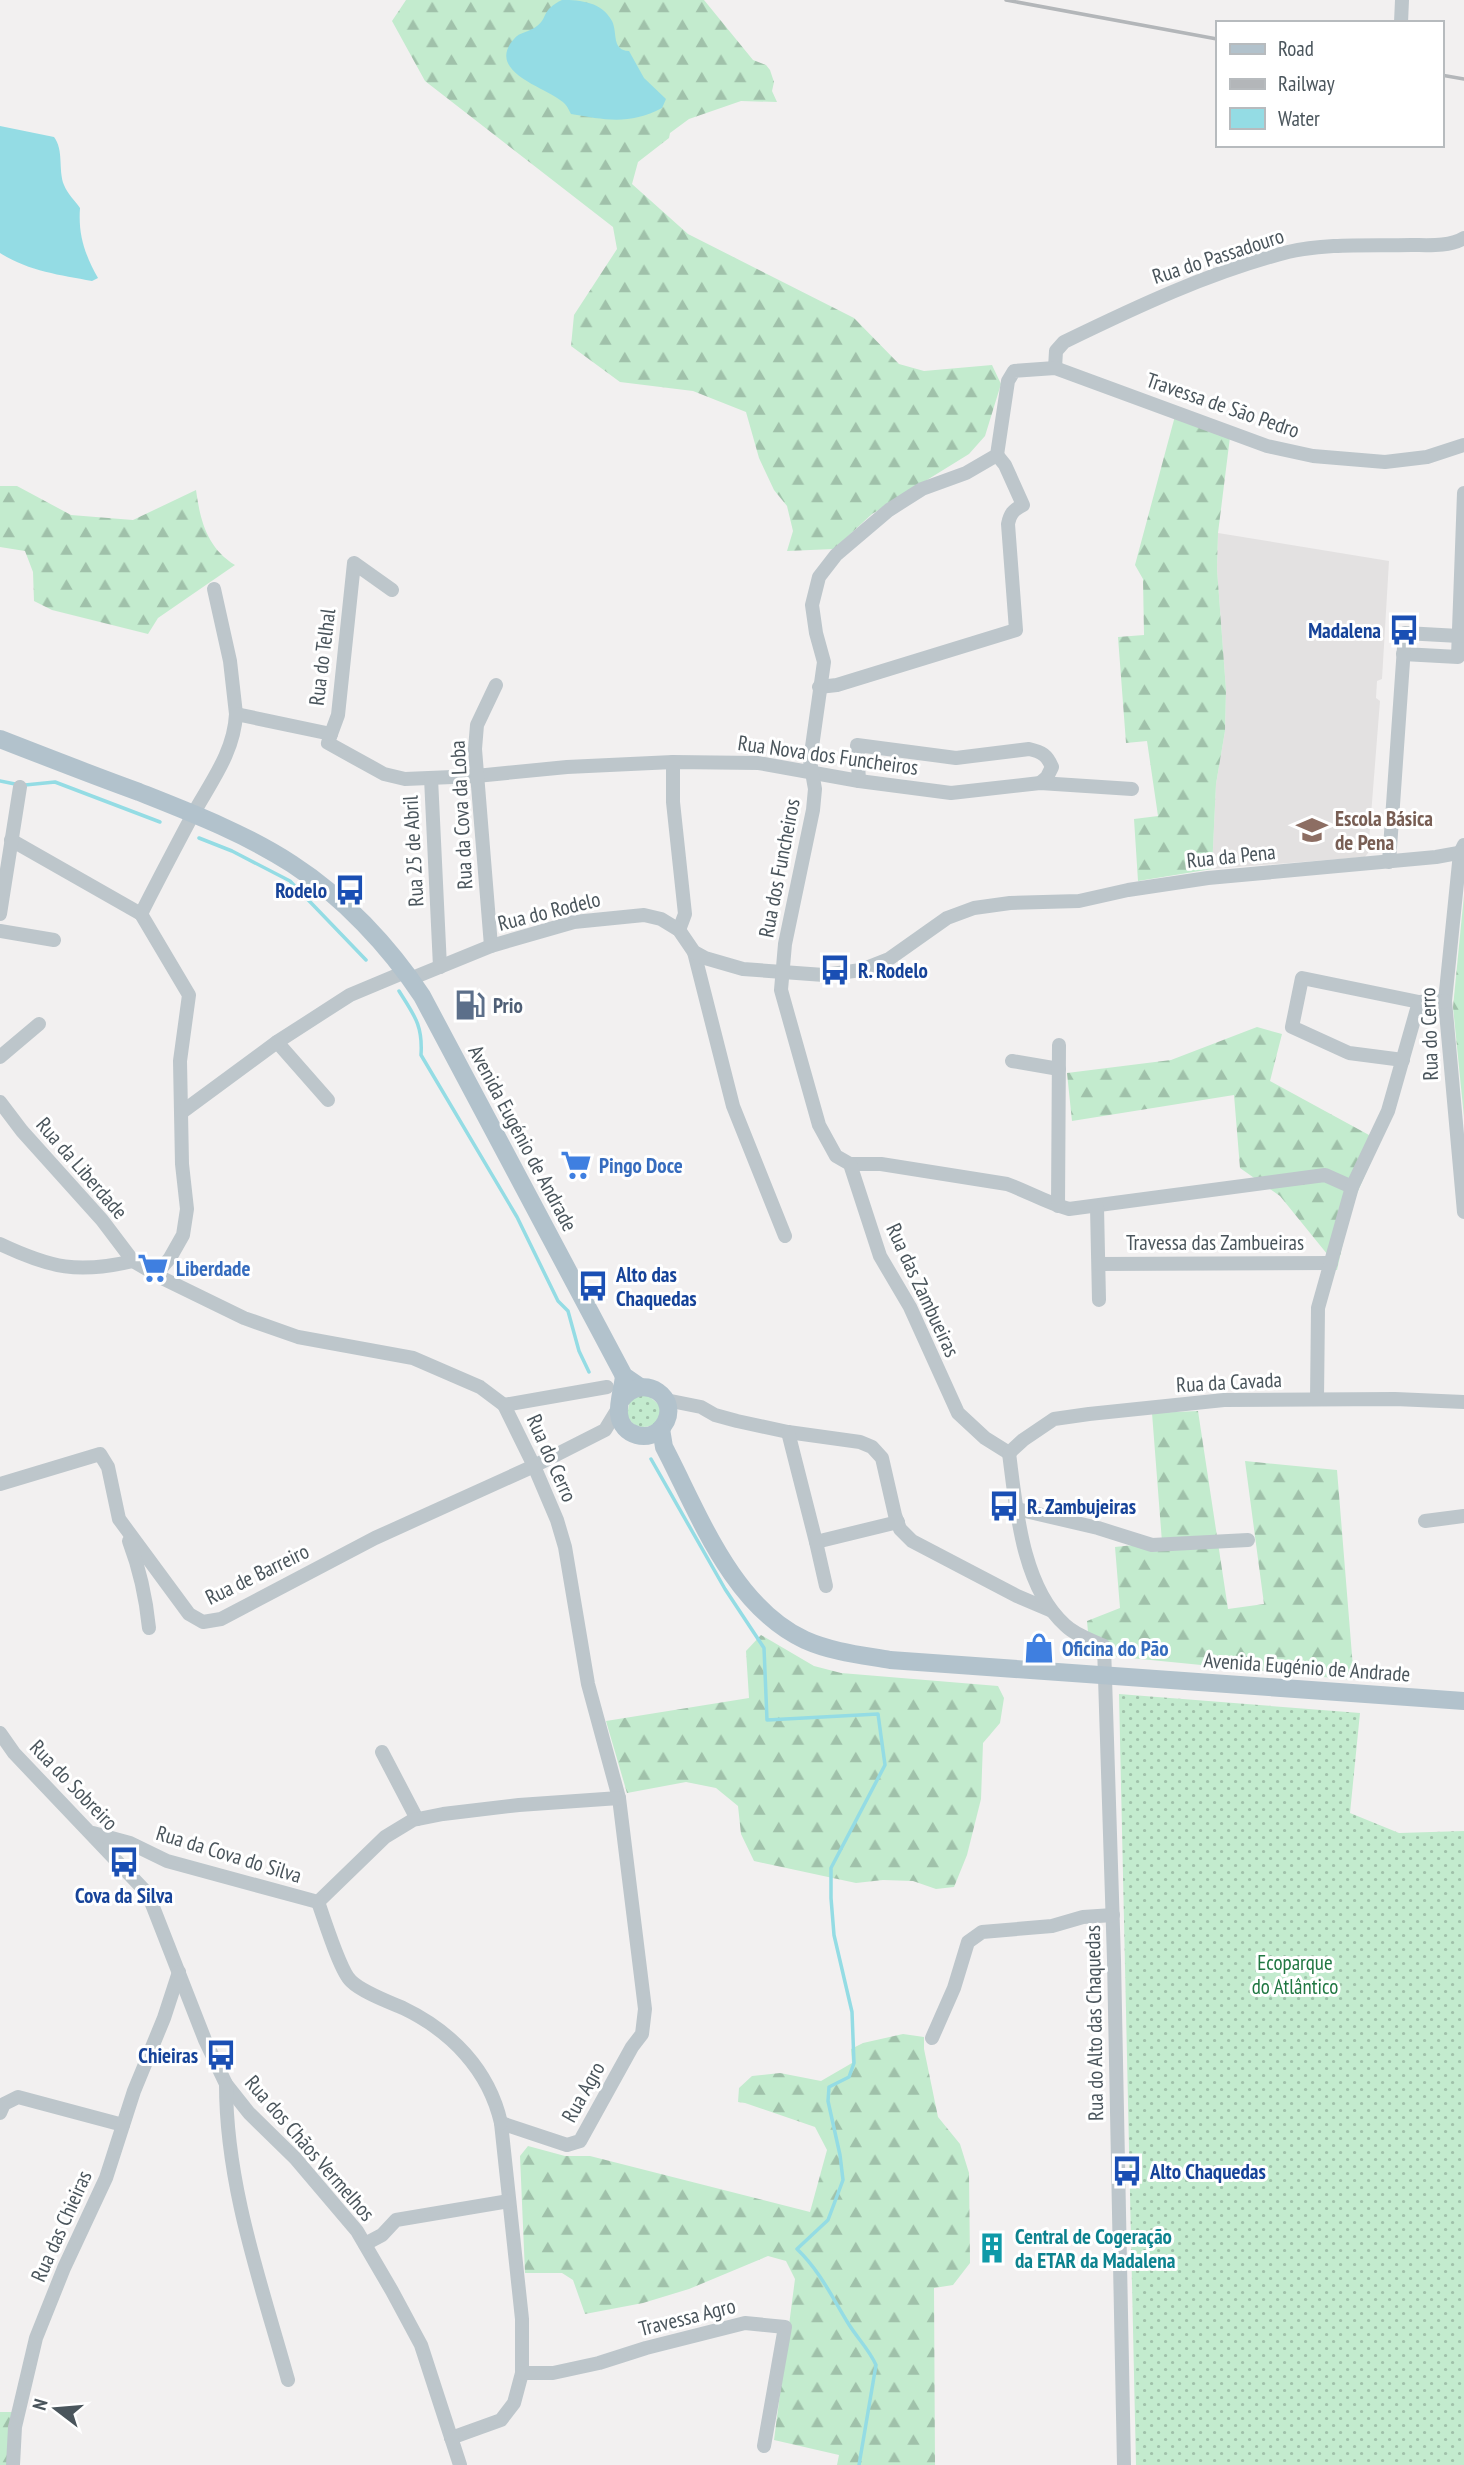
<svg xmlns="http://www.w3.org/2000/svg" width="1464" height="2465" font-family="'PT Sans Narrow',sans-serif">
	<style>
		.education { fill: #e3e1e1 }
		.grass { fill: url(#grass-dots) }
		.forest { fill: url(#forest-firs) }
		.water { fill: #94dce4 }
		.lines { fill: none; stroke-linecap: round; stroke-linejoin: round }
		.stream { stroke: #94dce4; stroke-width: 3.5 }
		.minor { stroke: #bdc6cb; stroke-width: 14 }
		.major { stroke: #b2c2cc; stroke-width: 18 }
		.rail { stroke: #b3b6b9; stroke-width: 3.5 }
		.labels { text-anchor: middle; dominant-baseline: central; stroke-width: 6; stroke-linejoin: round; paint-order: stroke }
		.street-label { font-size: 21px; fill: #4a555c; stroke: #fff }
		.transit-label { font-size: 21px; font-weight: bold; fill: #164399; stroke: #fff; text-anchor: start }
		.education-label { font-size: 21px; font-weight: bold; fill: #785e54; stroke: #fff; text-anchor: start }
		.service-label { font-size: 21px; font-weight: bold; fill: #4e5e75; stroke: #fff; text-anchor: start }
		.shop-label { font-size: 21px; font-weight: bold; fill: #366cbe; stroke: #fff; text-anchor: start }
		.park-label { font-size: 21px; fill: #207742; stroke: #fff }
		.culture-label { font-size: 21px; font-weight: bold; fill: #0d838f; stroke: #fff; text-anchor: start }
	</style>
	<defs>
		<pattern id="grass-dots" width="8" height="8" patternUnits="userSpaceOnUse" patternTransform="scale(1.75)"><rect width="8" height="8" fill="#c3ebce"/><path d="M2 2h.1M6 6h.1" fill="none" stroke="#a0c1aa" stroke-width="1.8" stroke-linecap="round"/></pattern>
		<pattern id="forest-firs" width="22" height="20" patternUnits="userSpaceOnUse" patternTransform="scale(1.75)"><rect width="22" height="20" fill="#c3ebce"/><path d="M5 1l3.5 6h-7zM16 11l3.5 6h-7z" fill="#a0c1aa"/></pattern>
	</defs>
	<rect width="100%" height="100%" fill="#f2f0f0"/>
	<!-- education -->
	<path class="education" d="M1218 533 1389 561 1382 679 1377 681 1376 698 1380 701 1368 853 1365 857 1212 869 1216 784 1225 731 1226 690 1217 569Z"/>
	<!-- grass -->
	<g class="grass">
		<path d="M645 1393 662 1407 656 1424C644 1429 633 1429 627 1415L630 1399Z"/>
		<path d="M1119 1694 1360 1713 1350 1813 1399 1833 1464 1831V2465H1136Z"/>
	</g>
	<!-- forest -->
	<g class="forest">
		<path d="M406 0H704L753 60 766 65 770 70 774 82 772 91 777 102 741 101 689 119 670 133 669 138 638 162 632 184 688 234 854 318 899 364 924 371 992 365 1001 384 985 436 969 454 872 514 834 549 787 551 793 531 787 506 774 490 759 458 746 412 693 391 620 382 571 346 574 315 617 249 613 227 425 81 392 21Z"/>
		<path d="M1175 416 1230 437 1218 533 1217 569 1226 690 1225 731 1216 784 1212 869 1138 881 1134 819 1158 816 1147 741 1126 743 1118 637 1144 635 1143 579 1135 565Z"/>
		<path d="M0 486H17L71 515 133 520 196 490C200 520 207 548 235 565L158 618 148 634 52 610 34 601 33 572 25 551 0 547Z"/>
		<path d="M1464 895V1117L1453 1007Z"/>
		<path d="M1257 1027 1282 1034 1270 1081 1380 1141 1351 1207 1337 1270H1335L1336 1265 1280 1196 1240 1168 1234 1095 1072 1121 1067 1073 1171 1060Z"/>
		<path d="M1198 1411 1228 1609 1264 1604 1245 1461 1337 1470 1354 1680 1090 1654 1087 1621 1120 1608 1115 1547 1162 1542 1152 1413Z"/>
		<path d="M761 1635 814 1666 841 1673 998 1686 1004 1698 1000 1723 983 1743 981 1799 967 1855 954 1887 936 1889 913 1881 883 1880 856 1883 754 1861 741 1834 738 1806 716 1788 686 1782 627 1793 606 1721 749 1698 746 1651Z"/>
		<path d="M903 2034 924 2037V2049L938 2117 960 2144 969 2173 970 2263 953 2285 934 2288 935 2465H837L839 2455 774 2440 795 2279 786 2261 768 2256 689 2289 643 2303 585 2314 573 2280 562 2273H525L520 2156 528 2146 565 2156H590L810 2212 827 2150 815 2127 745 2103 738 2102 739 2088 752 2076 780 2073 821 2081 852 2063 851 2049 863 2043Z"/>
		<path d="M0 2412H13L8 2465H0Z"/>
	</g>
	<!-- water -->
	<g class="water">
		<path d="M562 0C581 0 602 2 612 21 618 33 611 50 629 51L644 78 666 99 662 108C630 125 605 120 571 114 569 111 568 107 565 104 550 88 484 73 514 39 519 32 530 32 537 26 548 18 541 10 562 0Z"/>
		<path d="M0 126 54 137C64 150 58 170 64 185 67 193 75 201 80 208 78 235 85 255 98 278L92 281C60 275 28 271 0 253Z"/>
	</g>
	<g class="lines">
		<!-- stream -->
		<g class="stream">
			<path d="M0 781 15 784"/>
			<path d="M25 785 55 782 160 822"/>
			<path d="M199 838 232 851 290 881 366 960"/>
			<path d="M399 991C414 1015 423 1025 421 1055L517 1217 558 1301 568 1311 579 1351 589 1372"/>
			<path d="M651 1459 725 1589 764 1648 767 1720 878 1714 885 1765 831 1868V1898L834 1935 852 2012 854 2063 849 2077 829 2087 828 2101 840 2155 843 2180 828 2220 797 2249C820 2271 832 2297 848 2323 857 2338 869 2349 876 2365L859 2465"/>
		</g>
		<!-- minor -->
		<g class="minor">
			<path d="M1401 23 1402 0"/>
			<path d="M1055 368 1056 351 1064 342C1136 307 1210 272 1288 252 1327 243 1371 246 1411 245 1428 245 1449 247 1464 238"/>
			<path d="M214 589 230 661 236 714"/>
			<path d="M1403 654 1458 657 1464 493"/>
			<path d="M819 687 837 685 1016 630 1008 524C1010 514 1013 510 1023 505L1005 465 997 455"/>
			<path d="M331 734 328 743 384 774 405 779 476 776 567 767 673 762 759 763 859 781 951 793 1040 783 1132 789"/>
			<path d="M673 762V802L685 914 679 930"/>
			<path d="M431 778 440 967"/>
			<path d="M859 781 857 745 956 758 1029 749C1042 752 1047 755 1052 767L1047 777 1040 783"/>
			<path d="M11 840 141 914 189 995 180 1061 182 1164 187 1209 183 1235 170 1258 156 1274"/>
			<path d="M1464 845 1460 853 1445 1001 1464 1212"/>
			<path d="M1389 862 1405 633 1459 636"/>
			<path d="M0 914 20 787"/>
			<path d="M141 914C157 882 174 850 191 818 209 784 234 754 236 714L331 734 338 715 354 563 392 590"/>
			<path d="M0 931 54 940"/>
			<path d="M491 946 475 749 477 725 496 685"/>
			<path d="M694 952 733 1106 785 1236"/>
			<path d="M410 979 491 946 574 922 644 915 661 919 679 930 694 952 705 958 743 969 824 975 861 970 889 959 947 918 974 908 1010 903 1079 901 1128 890 1208 878 1436 857 1464 852"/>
			<path d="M277 1042 328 1100"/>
			<path d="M0 1057 39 1024"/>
			<path d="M1403 1060 1349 1053 1292 1027 1302 978 1419 1002 1445 1001"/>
			<path d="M1012 1061 1059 1069"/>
			<path d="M0 1102 22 1131 102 1220 133 1261 164 1279 244 1318 298 1337 413 1358 480 1387 504 1405 534 1466 557 1520 565 1547 588 1684 619 1798 645 2009 642 2034 632 2047 580 2141 567 2145 501 2123 522 2319V2373L514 2403 501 2420 451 2438"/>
			<path d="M182 1112 277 1042 350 995 405 972"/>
			<path d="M850 1164H881L1007 1184C1029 1192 1047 1203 1069 1209L1325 1175 1352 1187"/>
			<path d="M1058 1206 1059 1045"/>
			<path d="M1097 1207 1099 1300"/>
			<path d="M0 1244C51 1268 78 1274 133 1261"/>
			<path d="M1099 1264 1331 1263"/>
			<path d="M1317 1399 1318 1308 1352 1187 1388 1111 1419 1002"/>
			<path d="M666 1400 701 1407 715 1415 737 1421 788 1432 860 1442 872 1447 882 1458 895 1515 900 1529 912 1541 1017 1596 1050 1610"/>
			<path d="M504 1405 607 1387"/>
			<path d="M788 1432 816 1542 898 1522"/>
			<path d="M1009 1453 985 1438 958 1413 910 1307 880 1256 850 1164 836 1156 819 1125 781 990 785 944 813 810 815 789 810 761 824 662 816 633 812 605 819 577 836 555 889 510 922 489 966 473 997 455 1008 381 1014 371 1055 368 1267 446 1313 456 1385 462 1427 457 1464 445"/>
			<path d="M1009 1453C1016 1507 1022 1587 1065 1625 1075 1635 1091 1640 1104 1646L1114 1960 1124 2465"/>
			<path d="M1009 1453 1023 1440 1054 1419 1089 1414 1224 1400 1395 1399 1464 1402"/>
			<path d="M0 1484 100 1454 108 1467 119 1519 189 1614 203 1622 221 1619 375 1538 534 1466 605 1430 619 1407"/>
			<path d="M1017 1509 1098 1528 1152 1545 1248 1540"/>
			<path d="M1425 1521 1464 1516"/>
			<path d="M129 1541C140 1570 146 1598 149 1628"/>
			<path d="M816 1542 826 1586"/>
			<path d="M0 1733 14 1753 148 1894 205 2040 226 2084 249 2113 295 2158 357 2231 392 2291 421 2345 460 2465"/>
			<path d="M382 1752 417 1819"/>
			<path d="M93 1833 130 1843 167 1861 318 1902 385 1837 413 1820 443 1814 519 1805 619 1798"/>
			<path d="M318 1902C324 1918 340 1971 351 1981 362 1992 389 2002 403 2008 451 2031 489 2070 501 2123"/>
			<path d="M932 2038 954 1988 968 1942 982 1932 1052 1926 1083 1917 1113 1915"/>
			<path d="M226 2084C226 2186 261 2283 288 2380"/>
			<path d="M0 2113 4 2104 18 2097 123 2125"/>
			<path d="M365 2244 382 2235 396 2220 509 2201"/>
			<path d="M522 2373H553L599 2363 646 2348 745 2323 785 2327 764 2446"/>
			<path d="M13 2465 15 2427 36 2338 64 2268 106 2178 134 2091 164 2018 179 1972"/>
		</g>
		<!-- major -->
		<g class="major">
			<path d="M0 739C46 757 92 775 139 792 192 813 244 833 292 864 343 897 389 946 422 996L624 1376 640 1387"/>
			<path d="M621 1400C643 1370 683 1399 663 1426 650 1444 621 1436 619 1414 618 1402 623 1387 624 1376"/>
			<path d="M661 1429 664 1447C699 1514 732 1606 805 1640 832 1652 861 1655 890 1660L1464 1701"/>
		</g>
		<!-- rail -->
		<g class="rail">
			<path d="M1006 0 1217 39"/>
			<path d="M1441 75 1464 79"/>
		</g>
	</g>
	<!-- icons -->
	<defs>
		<g id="bus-bare" transform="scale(2.415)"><path d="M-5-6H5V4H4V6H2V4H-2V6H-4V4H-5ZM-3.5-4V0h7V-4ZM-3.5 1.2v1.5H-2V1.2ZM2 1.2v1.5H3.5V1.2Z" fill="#1a4fb4" stroke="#fff" stroke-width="2.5" paint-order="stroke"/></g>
		<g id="school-bare" transform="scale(2.415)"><path d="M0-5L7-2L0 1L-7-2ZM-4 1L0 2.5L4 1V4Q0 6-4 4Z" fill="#8d6e63" stroke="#fff" stroke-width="2.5" paint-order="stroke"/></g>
		<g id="fuel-bare" transform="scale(2.415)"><path d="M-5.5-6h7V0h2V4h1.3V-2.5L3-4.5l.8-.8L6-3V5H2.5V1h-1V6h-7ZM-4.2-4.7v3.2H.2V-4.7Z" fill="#5c6f8a" stroke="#fff" stroke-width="2.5" paint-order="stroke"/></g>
		<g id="supermarket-bare" transform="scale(2.415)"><path d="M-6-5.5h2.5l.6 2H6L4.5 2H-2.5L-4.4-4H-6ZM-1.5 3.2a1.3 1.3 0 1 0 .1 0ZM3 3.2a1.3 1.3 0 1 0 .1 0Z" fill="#3f7fe0" stroke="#fff" stroke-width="2.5" paint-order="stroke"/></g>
		<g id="shop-bare" transform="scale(2.415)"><path d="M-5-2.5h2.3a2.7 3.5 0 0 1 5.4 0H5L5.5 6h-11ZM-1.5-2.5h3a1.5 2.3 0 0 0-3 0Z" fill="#3f7fe0" stroke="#fff" stroke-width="2.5" paint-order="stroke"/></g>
		<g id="building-bare" transform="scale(2.415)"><path d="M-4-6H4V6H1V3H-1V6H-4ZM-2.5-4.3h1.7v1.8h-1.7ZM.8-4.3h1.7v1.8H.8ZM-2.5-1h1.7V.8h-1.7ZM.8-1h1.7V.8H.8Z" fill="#0f9aa8" stroke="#fff" stroke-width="2.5" paint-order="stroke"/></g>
	</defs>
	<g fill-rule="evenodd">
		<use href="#bus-bare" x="1404" y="630"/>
		<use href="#school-bare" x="1312" y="830"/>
		<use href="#bus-bare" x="350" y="890"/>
		<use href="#bus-bare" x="835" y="970"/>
		<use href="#fuel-bare" x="470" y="1005"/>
		<use href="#supermarket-bare" x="576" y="1165"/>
		<use href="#supermarket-bare" x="153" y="1268"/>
		<use href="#bus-bare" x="593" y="1286"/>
		<use href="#bus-bare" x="1004" y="1506"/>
		<use href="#shop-bare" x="1039" y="1648"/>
		<use href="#bus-bare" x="124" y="1862"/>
		<use href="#bus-bare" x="221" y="2055"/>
		<use href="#bus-bare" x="1127" y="2171"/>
		<use href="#building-bare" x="992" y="2248"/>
	</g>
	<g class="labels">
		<!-- street labels -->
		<g class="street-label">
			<text transform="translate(1218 256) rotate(-18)">Rua do Passadouro</text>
			<text transform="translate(1223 405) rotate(19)">Travessa de São Pedro</text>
			<text transform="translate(322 657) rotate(-83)">Rua do Telhal</text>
			<text transform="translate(828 755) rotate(8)">Rua Nova dos Funcheiros</text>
			<text transform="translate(461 815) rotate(-93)">Rua da Cova da Loba</text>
			<text transform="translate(413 851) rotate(-93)">Rua 25 de Abril</text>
			<text transform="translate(1231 856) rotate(-6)">Rua da Pena</text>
			<text transform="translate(779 868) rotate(-79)">Rua dos Funcheiros</text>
			<text transform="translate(549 911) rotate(-14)">Rua do Rodelo</text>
			<text transform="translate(1429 1034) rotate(-92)">Rua do Cerro</text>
			<text transform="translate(523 1138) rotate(62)">Avenida Eugénio de Andrade</text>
			<text transform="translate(82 1168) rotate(49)">Rua da Liberdade</text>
			<text x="1215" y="1242">Travessa das Zambueiras</text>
			<text transform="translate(923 1290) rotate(65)">Rua das Zambueiras</text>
			<text transform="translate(1229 1382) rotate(-3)">Rua da Cavada</text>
			<text transform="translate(552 1458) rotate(66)">Rua do Cerro</text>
			<text transform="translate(257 1574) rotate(-26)">Rua de Barreiro</text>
			<text transform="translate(1307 1667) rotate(4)">Avenida Eugénio de Andrade</text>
			<text transform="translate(74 1785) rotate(46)">Rua do Sobreiro</text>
			<text transform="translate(229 1854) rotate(17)">Rua da Cova do Silva</text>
			<text transform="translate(1094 2023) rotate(-91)">Rua do Alto das Chaquedas</text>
			<text transform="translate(583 2092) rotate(-61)">Rua Agro</text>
			<text transform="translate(310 2148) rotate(49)">Rua dos Chãos Vermelhos</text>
			<text transform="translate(61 2226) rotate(-66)">Rua das Chieiras</text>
			<text transform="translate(687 2317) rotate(-14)">Travessa Agro</text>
		</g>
		<!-- transit labels -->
		<g class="transit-label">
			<text x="1381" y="630" text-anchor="end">Madalena</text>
			<text x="327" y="890" text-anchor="end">Rodelo</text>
			<text x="858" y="970">R. Rodelo</text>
			<text x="616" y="1274">Alto das<tspan x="616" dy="24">Chaquedas</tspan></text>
			<text x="1027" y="1506">R. Zambujeiras</text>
			<text x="124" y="1895" text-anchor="middle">Cova da Silva</text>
			<text x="198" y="2055" text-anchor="end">Chieiras</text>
			<text x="1150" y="2171">Alto Chaquedas</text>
		</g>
		<!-- education labels -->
		<g class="education-label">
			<text x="1335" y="818">Escola Básica<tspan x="1335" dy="24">de Pena</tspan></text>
		</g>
		<!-- service labels -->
		<g class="service-label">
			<text x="493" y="1005">Prio</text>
		</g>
		<!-- shop labels -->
		<g class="shop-label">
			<text x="599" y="1165">Pingo Doce</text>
			<text x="176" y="1268">Liberdade</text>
			<text x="1062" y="1648">Oficina do Pão</text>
		</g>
		<!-- park labels -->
		<g class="park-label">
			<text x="1295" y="1962">Ecoparque<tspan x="1295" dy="24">do Atlântico</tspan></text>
		</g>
		<!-- culture labels -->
		<g class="culture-label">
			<text x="1015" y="2236">Central de Cogeração<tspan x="1015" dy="24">da ETAR da Madalena</tspan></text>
		</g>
	</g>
	<!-- legend -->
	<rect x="1216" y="21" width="228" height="126" fill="#ffffff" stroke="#b7bbbe" stroke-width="2"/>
	<rect x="1230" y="44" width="35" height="10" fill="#b2c2cc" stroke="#b7bbbe" stroke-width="2"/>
	<text x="1278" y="56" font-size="21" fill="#4a555c">Road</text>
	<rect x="1230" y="79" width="35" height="10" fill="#b3b6b9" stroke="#b7bbbe" stroke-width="2"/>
	<text x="1278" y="91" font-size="21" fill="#4a555c">Railway</text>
	<rect x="1230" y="108" width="35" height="21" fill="#94dce4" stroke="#b7bbbe" stroke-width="2"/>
	<text x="1278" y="126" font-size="21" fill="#4a555c">Water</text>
	<!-- north arrow -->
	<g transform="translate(56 2409) rotate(286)" stroke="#ffffff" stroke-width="5" paint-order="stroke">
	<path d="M0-5L12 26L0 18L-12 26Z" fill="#4a555c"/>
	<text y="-10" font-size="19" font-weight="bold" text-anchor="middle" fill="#4a555c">N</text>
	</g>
</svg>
